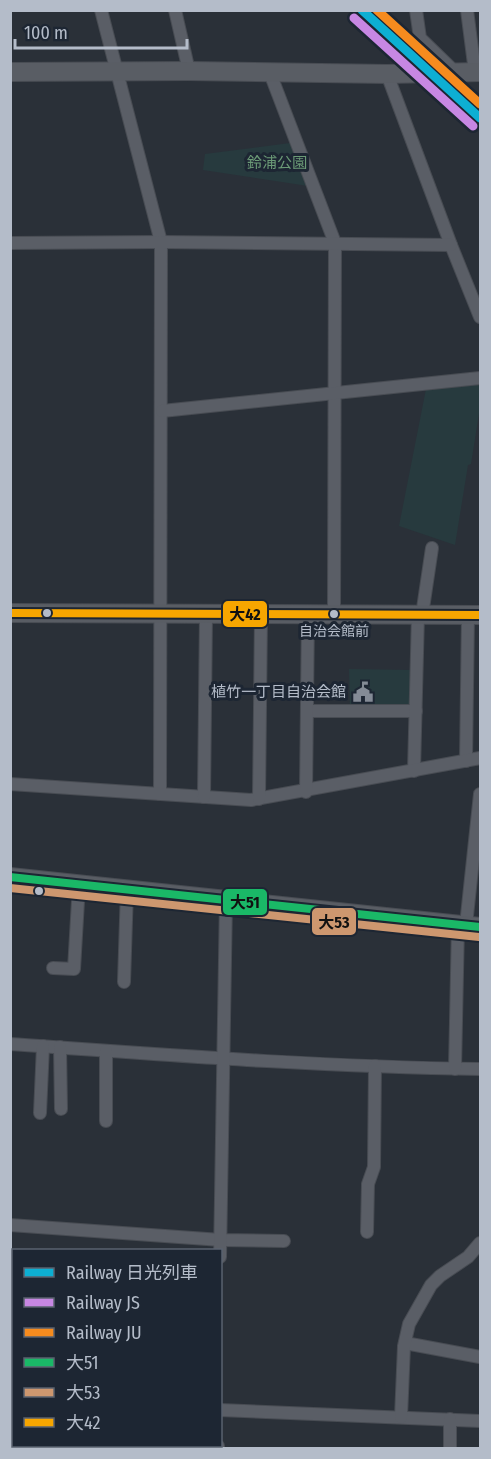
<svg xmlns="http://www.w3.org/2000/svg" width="491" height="1459" font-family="'Fira Sans Condensed','Noto Sans JP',sans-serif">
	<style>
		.green { fill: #273a3e }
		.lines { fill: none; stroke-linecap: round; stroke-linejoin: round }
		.street-casing { stroke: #484c53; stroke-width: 14 }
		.secondary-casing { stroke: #484c53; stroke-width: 20 }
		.street { stroke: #5a5e66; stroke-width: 12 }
		.secondary { stroke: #595d64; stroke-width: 18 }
		.bus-1-casing { stroke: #1d2633; stroke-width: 12 }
		.bus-2-casing { stroke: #1d2633; stroke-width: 12 }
		.bus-3-casing { stroke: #1d2633; stroke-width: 12 }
		.bus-1 { stroke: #1ab867; stroke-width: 8 }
		.bus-2 { stroke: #cd976f; stroke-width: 8 }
		.bus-3 { stroke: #f7a600; stroke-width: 8 }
		.rail-1-casing { stroke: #1d2633; stroke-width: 14 }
		.rail-2-casing { stroke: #1d2633; stroke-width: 14 }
		.rail-3-casing { stroke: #1d2633; stroke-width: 14 }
		.rail-1 { stroke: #0dafd3; stroke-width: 9 }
		.rail-2 { stroke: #c787e3; stroke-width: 9 }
		.rail-3 { stroke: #f68b1e; stroke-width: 9 }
		.bus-dot { fill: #b4bcc9; stroke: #1d2633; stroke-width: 2 }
		.labels { text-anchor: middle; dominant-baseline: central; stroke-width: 6; stroke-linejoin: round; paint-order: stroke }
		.bus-label { font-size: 14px; fill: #b4bcc9; stroke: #1d2633 }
		.park-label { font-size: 15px; fill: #6b9a76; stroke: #1d2633 }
		.poi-label { font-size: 15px; fill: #b4bcc9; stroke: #1d2633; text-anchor: end }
		.line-badge { stroke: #1d2633; stroke-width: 2 }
		.pale-badge-label { font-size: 16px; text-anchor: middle; font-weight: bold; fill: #111 }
	</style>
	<rect width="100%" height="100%" fill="#2a3038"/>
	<!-- green -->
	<g class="green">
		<path d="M290 143 308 186 203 170 205 154Z"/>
		<path d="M480 383V407L471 464 468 465 455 545 399 526 426 389Z"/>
		<path d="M349 669 413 670 412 709 350 710Z"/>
	</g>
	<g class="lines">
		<!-- street casing -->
		<g class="street-casing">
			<g id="street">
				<path d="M101 10 161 242 160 794"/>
				<path d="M175 10 189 71"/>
				<path d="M416 10 420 38 455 72"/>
				<path d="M467 10 475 72"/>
				<path d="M270 73 335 243 334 614"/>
				<path d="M387 74 451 245 480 317"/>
				<path d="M10 243 161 242 451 245"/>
				<path d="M162 411 480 378"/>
				<path d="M422 615 432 548"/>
				<path d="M307 711H416"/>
				<path d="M466 761 468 615"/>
				<path d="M414 771 418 614"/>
				<path d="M10 784 251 800 480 758"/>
				<path d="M306 792 308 614"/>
				<path d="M204 797 206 614"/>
				<path d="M259 799 261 614"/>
				<path d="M466 925 480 794"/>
				<path d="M53 968 74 969 79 884"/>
				<path d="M124 982 127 889"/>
				<path d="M10 1044C167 1055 324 1067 480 1069"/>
				<path d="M60 1047 61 1109"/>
				<path d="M455 1069 458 925"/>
				<path d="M40 1113 43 1046"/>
				<path d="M106 1121V1051"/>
				<path d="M10 1225 221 1240 284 1241"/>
				<path d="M367 1232 368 1184 374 1167 375 1066"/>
				<path d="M220 1257 226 900"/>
				<path d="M405 1343 480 1357"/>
				<path d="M10 1401 14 1402"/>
				<path d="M220 1410 480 1421"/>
				<path d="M401 1417 404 1346 409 1324 431 1285 440 1276 468 1257 480 1243"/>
				<path d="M218 1448V1446"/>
				<path d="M450 1448V1419"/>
			</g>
		</g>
		<!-- secondary casing -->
		<g class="secondary-casing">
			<g id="secondary">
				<path d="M10 72 189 71 387 74 480 72"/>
				<path d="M10 613 480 615"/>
				<path d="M10 877 480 927"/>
			</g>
		</g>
		<!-- street -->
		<use href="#street" class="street"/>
		<!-- secondary -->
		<use href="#secondary" class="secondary"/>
		<!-- bus-1 casing -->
		<g class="bus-1-casing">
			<path id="bus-1" d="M10 877 480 927"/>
		</g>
		<!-- bus-2 casing -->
		<g class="bus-2-casing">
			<path id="bus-2" d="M10 888 479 937"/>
		</g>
		<!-- bus-3 casing -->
		<g class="bus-3-casing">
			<path id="bus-3" d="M10 613 480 615"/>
		</g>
		<!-- bus-1 -->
		<use href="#bus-1" class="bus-1"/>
		<!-- bus-2 -->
		<use href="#bus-2" class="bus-2"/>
		<!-- bus-3 -->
		<use href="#bus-3" class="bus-3"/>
		<!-- rail-1 casing -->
		<g class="rail-1-casing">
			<path id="rail-1" d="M362 10 480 118"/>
		</g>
		<!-- rail-2 casing -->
		<g class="rail-2-casing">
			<path id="rail-2" d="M354 18 473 126"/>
		</g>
		<!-- rail-3 casing -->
		<g class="rail-3-casing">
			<path id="rail-3" d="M377 10 480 104"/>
		</g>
		<!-- rail-1 -->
		<use href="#rail-1" class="rail-1"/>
		<!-- rail-2 -->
		<use href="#rail-2" class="rail-2"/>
		<!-- rail-3 -->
		<use href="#rail-3" class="rail-3"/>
	</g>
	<!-- icons -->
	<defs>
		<g id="civic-bare" transform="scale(1.62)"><path d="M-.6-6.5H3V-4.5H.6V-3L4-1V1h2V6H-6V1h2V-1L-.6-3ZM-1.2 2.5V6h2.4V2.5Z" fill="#848b96" stroke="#1d2633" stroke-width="2.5" paint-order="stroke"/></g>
	</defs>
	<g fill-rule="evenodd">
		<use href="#civic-bare" x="363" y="692"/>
	</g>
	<!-- markers -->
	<g class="bus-dot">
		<circle cx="47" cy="613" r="5"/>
		<circle cx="334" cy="614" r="5"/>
		<circle cx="39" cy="891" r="5"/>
	</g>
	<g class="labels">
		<!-- bus labels -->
		<g class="bus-label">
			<text x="334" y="631">自治会館前</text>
		</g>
		<!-- park labels -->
		<g class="park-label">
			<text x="277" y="163">鈴浦公園</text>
		</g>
		<!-- poi labels -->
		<g class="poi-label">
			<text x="346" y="692">植竹一丁目自治会館</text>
		</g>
	</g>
	<g class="line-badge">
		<rect x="222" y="600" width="46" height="28" rx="6" fill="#f7a600"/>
		<rect x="222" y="888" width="46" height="28" rx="6" fill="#1ab867"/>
		<rect x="311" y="907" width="46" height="29" rx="6" fill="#cd976f"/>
	</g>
	<g class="pale-badge-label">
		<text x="245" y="620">大42</text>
		<text x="245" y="908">大51</text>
		<text x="334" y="928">大53</text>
	</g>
	<!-- border -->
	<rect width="491" height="1459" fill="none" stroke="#b4bcc9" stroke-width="24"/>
	<!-- legend -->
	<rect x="12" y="1249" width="210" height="198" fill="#1d2633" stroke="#59626f" stroke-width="1.5"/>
	<rect x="24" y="1268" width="30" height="9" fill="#0dafd3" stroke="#59626f" stroke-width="1.5"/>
	<text x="66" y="1279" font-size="18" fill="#b4bcc9">Railway 日光列車</text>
	<rect x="24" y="1298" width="30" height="9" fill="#c787e3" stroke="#59626f" stroke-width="1.5"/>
	<text x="66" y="1309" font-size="18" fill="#b4bcc9">Railway JS</text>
	<rect x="24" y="1328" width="30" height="9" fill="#f68b1e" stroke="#59626f" stroke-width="1.5"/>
	<text x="66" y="1339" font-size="18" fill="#b4bcc9">Railway JU</text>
	<rect x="24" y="1358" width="30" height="9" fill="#1ab867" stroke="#59626f" stroke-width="1.5"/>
	<text x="66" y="1369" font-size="18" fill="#b4bcc9">大51</text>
	<rect x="24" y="1388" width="30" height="9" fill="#cd976f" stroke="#59626f" stroke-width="1.5"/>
	<text x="66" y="1399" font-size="18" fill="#b4bcc9">大53</text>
	<rect x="24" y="1418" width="30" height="9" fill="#f7a600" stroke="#59626f" stroke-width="1.5"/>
	<text x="66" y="1429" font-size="18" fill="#b4bcc9">大42</text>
	<!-- scale -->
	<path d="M15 39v9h172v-9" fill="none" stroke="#b4bcc9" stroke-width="3"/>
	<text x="24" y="39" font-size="18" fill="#b4bcc9" stroke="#1d2633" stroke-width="4.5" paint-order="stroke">100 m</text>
</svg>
